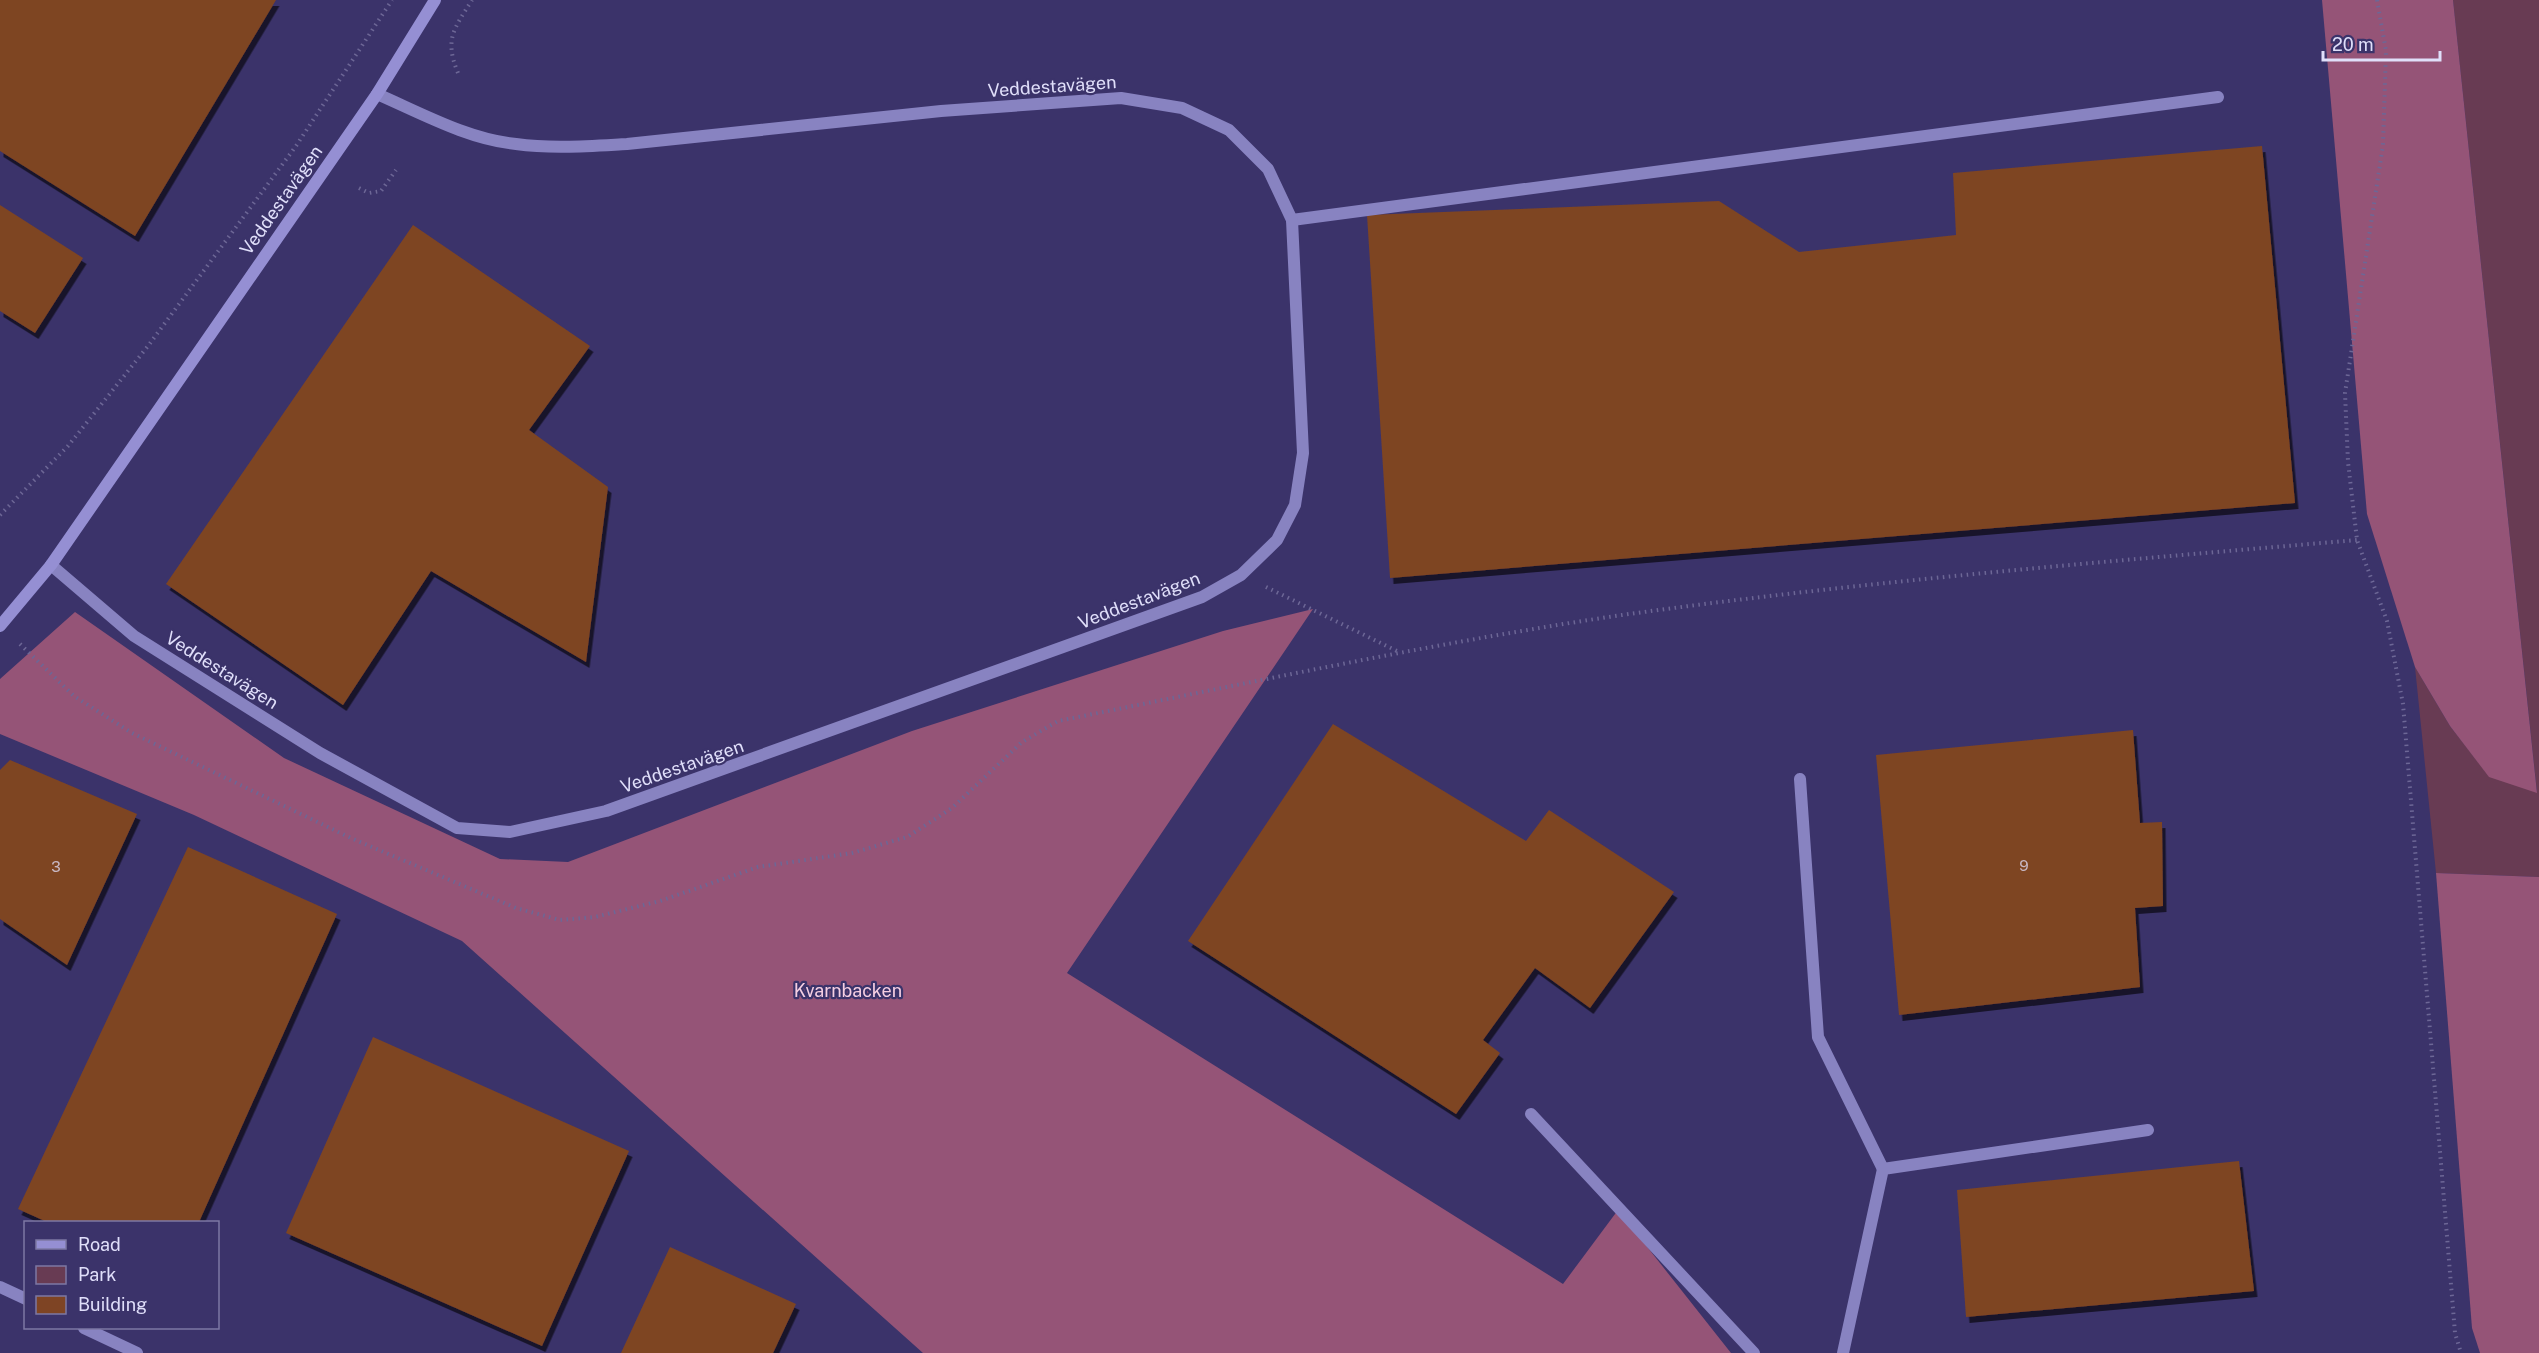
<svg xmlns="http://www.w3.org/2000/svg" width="2539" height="1353" font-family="'Public Sans',sans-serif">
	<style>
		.green { fill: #683b53 }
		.forest { fill: #955477 }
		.building { fill: #7e4424; filter: url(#shadow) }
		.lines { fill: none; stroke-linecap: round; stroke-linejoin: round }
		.path { stroke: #6d6796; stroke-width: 4; stroke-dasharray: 1.5 4.5; stroke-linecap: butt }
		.street { stroke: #8883c1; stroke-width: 12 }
		.secondary { stroke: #958fd3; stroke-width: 12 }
		.labels { text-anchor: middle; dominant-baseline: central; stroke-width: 4.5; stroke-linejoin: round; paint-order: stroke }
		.number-label { font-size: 15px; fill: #c8b8c4 }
		.street-label { font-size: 18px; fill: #e0dffa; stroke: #3b336a }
		.park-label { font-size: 18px; fill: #f6cfe2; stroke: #3b336a }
	</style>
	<defs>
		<filter id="shadow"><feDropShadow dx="3.5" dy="6" stdDeviation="0" flood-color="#0009"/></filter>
	</defs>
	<rect width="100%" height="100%" fill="#3b336a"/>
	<!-- green -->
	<path class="green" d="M2453 0H2539V877L2436 873 2415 667 2450 726 2489 776 2537 792Z"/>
	<!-- forest -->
	<g class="forest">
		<path d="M2322 0H2453L2537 793 2489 777 2450 726 2415 667 2367 514Z"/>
		<path d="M1313 609 1067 973 1563 1284 1618 1210 1731 1353H923L462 941 194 815 0 734V679L75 612 284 758 500 859 568 862 912 731 1223 631Z"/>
		<path d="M2436 873 2539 877V1353H2480L2472 1328Z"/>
	</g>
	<!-- building -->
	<g class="building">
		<path d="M0 0H276L135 236 0 151Z"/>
		<path d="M2262 146 2295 503 1390 578 1367 215 1719 201 1799 252 1956 235 1953 173Z"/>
		<path d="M0 205 83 258 35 333 0 311Z"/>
		<path d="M413 225 590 346 529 430 608 487 586 662 431 571 343 705 166 584Z"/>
		<path d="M1333 724 1526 841 1549 810 1674 892 1590 1008 1535 968 1483 1040 1500 1053 1456 1114 1188 941Z"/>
		<path d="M2133 730 2140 823 2162 822 2163 906 2135 908 2140 987 1899 1015 1876 755Z"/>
		<path d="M10 760 137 814 67 965 0 919V770Z"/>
		<path d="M188 847 337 914 199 1222H47L18 1209Z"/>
		<path d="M373 1037 629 1151 542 1346 286 1233Z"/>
		<path d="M2239 1161 2254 1291 1966 1317 1957 1190Z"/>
		<path d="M670 1247 796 1304 773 1353H621Z"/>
	</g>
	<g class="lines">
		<!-- path -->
		<g class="path">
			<path d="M2377 0 2386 51 2383 145 2345 393 2348 462 2357 540 2387 621 2403 704 2455 1333 2461 1353"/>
			<path d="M458 73C444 39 454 29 472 0"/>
			<path d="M359 188 369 193 381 191 396 170"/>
			<path d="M0 515 68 446 148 346 296 146 392 0"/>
			<path d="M1266 587 1397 651"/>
			<path d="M20 644 74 696 132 733 353 839 516 908 560 920 595 917 660 901 758 867 852 853 907 837 952 808 1022 742 1058 721C1245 684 1432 643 1622 615 1866 581 2111 561 2357 540"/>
		</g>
		<!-- street -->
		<g class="street">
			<path d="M1292 220 2218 97"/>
			<path d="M51 565 134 636 320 753 457 828 510 832 606 811 1202 597 1241 575 1277 540 1295 505 1303 453 1292 220 1268 169 1229 130 1182 108 1121 98 941 111 627 144C590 146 552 149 516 144 467 139 421 113 377 94"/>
			<path d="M1800 779 1818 1037 1883 1169"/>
			<path d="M1531 1114 1754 1353"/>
			<path d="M0 1287 26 1299"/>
			<path d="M84 1328 137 1353"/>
			<path d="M1843 1353 1883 1169 2148 1130"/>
		</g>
		<!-- secondary -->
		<path class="secondary" d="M0 626 51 565 377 94 435 0"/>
	</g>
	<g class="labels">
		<!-- number labels -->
		<g class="number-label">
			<text x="2024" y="865">9</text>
			<text x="56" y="866">3</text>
		</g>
		<!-- street labels -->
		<g class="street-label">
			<text transform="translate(1052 86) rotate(-4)">Veddestavägen</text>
			<text transform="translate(281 200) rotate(-55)">Veddestavägen</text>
			<text transform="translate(1139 600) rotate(-21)">Veddestavägen</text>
			<text transform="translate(222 670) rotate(32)">Veddestavägen</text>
			<text transform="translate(682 766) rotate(-19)">Veddestavägen</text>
		</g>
		<!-- park labels -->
		<g class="park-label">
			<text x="848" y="990">Kvarnbacken</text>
		</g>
	</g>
	<!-- legend -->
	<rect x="24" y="1221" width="195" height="108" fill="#3b336a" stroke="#7d78a4" stroke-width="1.5"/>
	<rect x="36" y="1240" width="30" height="9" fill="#958fd3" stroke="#7d78a4" stroke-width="1.5"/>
	<text x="78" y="1251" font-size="18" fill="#e0dffa">Road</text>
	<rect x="36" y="1266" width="30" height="18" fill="#683b53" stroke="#7d78a4" stroke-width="1.5"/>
	<text x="78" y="1281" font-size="18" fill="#e0dffa">Park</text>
	<rect x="36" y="1296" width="30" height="18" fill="#7e4424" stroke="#7d78a4" stroke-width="1.5"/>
	<text x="78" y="1311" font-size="18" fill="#e0dffa">Building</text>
	<!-- scale -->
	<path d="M2323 51v9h117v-9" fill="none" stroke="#e0dffa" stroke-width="3"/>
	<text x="2332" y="51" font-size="18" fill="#e0dffa" stroke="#3b336a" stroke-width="4.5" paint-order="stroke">20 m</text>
</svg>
